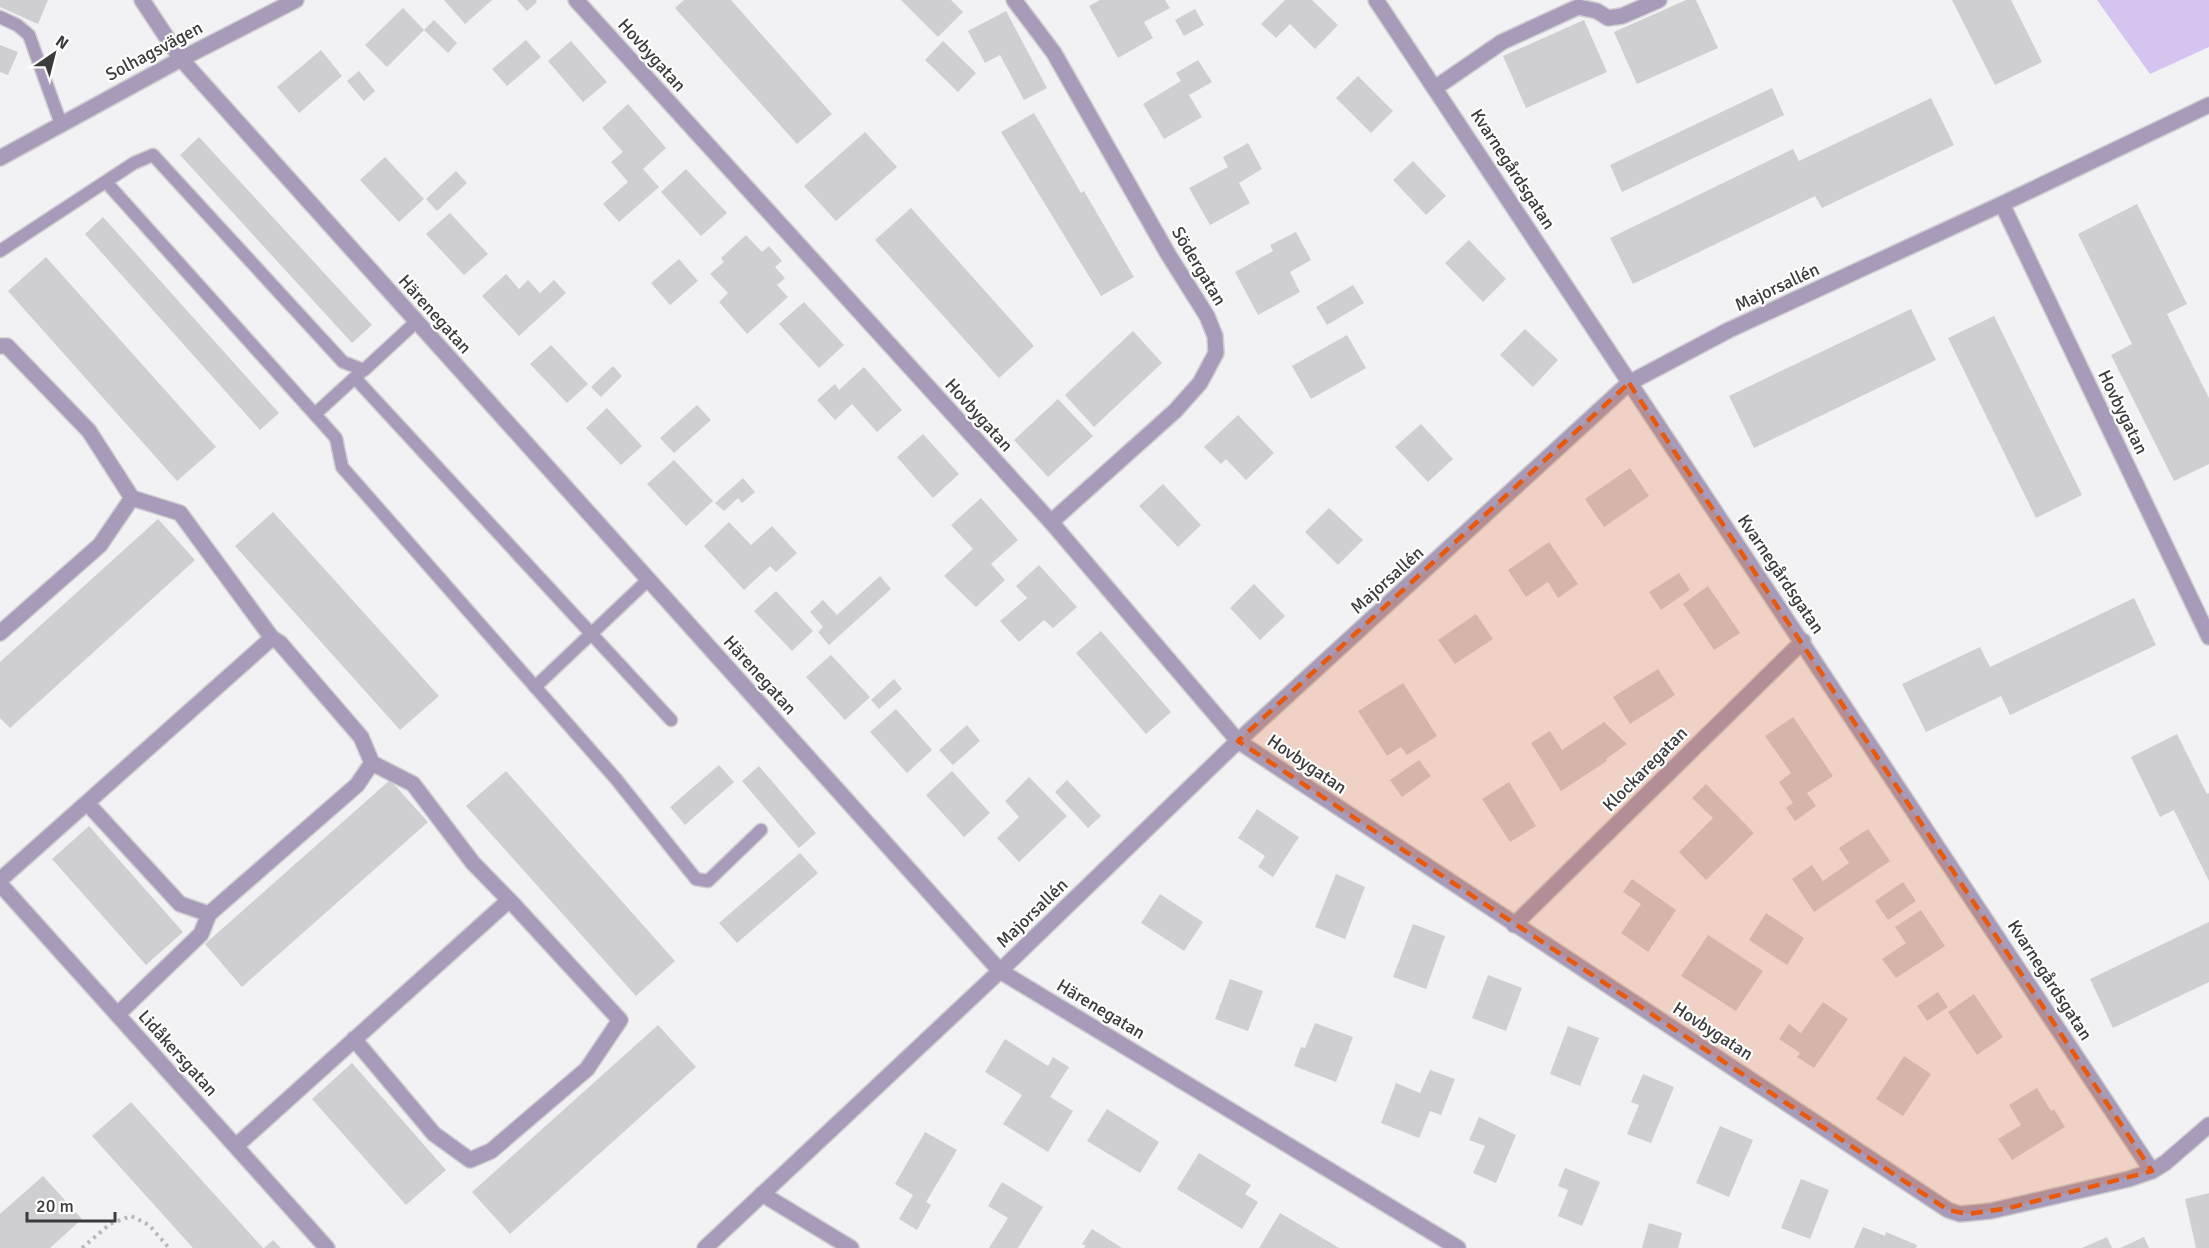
<svg xmlns="http://www.w3.org/2000/svg" width="2209" height="1248" font-family="Signika,sans-serif">
	<style>
		.green { fill: #d6c4f0 }
		.building { fill: #cfced1 }
		.lines { fill: none; stroke-linecap: round; stroke-linejoin: round }
		.lane-casing { stroke: #cecdcf; stroke-width: 15 }
		.street-casing { stroke: #cecdcf; stroke-width: 18 }
		.path { stroke: #b9b8ba; stroke-width: 4; stroke-dasharray: 3 4.5; stroke-linecap: butt }
		.lane { stroke: #a79bb9; stroke-width: 12 }
		.street { stroke: #a79bb9; stroke-width: 15 }
		.marked { fill: #e8590c; fill-opacity: 0.2; stroke: #e8590c; stroke-width: 4.5; stroke-dasharray: 12 8; stroke-linejoin: round }
		.labels { text-anchor: middle; dominant-baseline: central; stroke-width: 4.5; stroke-linejoin: round; paint-order: stroke }
		.street-label { font-size: 18px; fill: #3c3b3c; stroke: #fff }
	</style>
	<rect width="100%" height="100%" fill="#f2f1f4"/>
	<!-- green -->
	<path class="green" d="M2097 0H2209V47L2150 74Z"/>
	<!-- building -->
	<g class="building">
		<path d="M0 0H48L38 24 0 7Z"/>
		<path d="M444 0H492L465 24Z"/>
		<path d="M517 0H536L537 2 527 11Z"/>
		<path d="M684 0H731L832 114 797 144 675 8Z"/>
		<path d="M901 0H951L963 12 938 37Z"/>
		<path d="M1100 0H1165L1170 8 1144 22 1153 38 1118 58 1089 6Z"/>
		<path d="M1285 0H1312L1338 25 1315 49 1290 24 1276 38 1261 24Z"/>
		<path d="M1686 0H1696L1718 48 1637 84 1614 32Z"/>
		<path d="M1952 0H2011L2042 62 1995 85Z"/>
		<path d="M403 8 424 30 434 20 457 43 448 53 424 30 387 67 365 45Z"/>
		<path d="M1195 9 1204 25 1184 36 1175 20Z"/>
		<path d="M1006 11 1047 88 1024 100 1000 55 985 63 968 31Z"/>
		<path d="M1584 20 1607 72 1526 108 1503 56Z"/>
		<path d="M526 40 541 57 507 86 492 69Z"/>
		<path d="M571 41 607 82 583 102 548 61Z"/>
		<path d="M943 41 976 73 958 92 925 60Z"/>
		<path d="M0 45 18 52 8 75 0 72Z"/>
		<path d="M321 50 342 76 299 113 277 87Z"/>
		<path d="M1198 60 1212 82 1189 95 1202 117 1164 139 1143 104 1181 81 1176 73Z"/>
		<path d="M359 71 375 91 364 101 347 81Z"/>
		<path d="M1358 76 1393 111 1371 133 1336 98Z"/>
		<path d="M1772 88 1784 115 1622 192 1610 165Z"/>
		<path d="M1931 98 1954 145 1822 208 1815 196 1633 284 1610 238 1793 149 1799 161Z"/>
		<path d="M628 104 666 148 643 169 659 187 619 222 603 204 628 182 611 162 623 152 602 128Z"/>
		<path d="M1034 113 1081 193 1084 191 1134 277 1101 296 1001 132Z"/>
		<path d="M865 132 897 167 836 221 804 186Z"/>
		<path d="M199 137 372 325 352 343 180 155Z"/>
		<path d="M1248 143 1262 169 1239 183 1250 203 1210 225 1189 188 1228 167 1223 157Z"/>
		<path d="M385 157 424 199 399 222 360 180Z"/>
		<path d="M1413 161 1446 196 1426 215 1393 180Z"/>
		<path d="M686 169 727 213 701 236 661 192Z"/>
		<path d="M456 171 467 183 437 211 426 199Z"/>
		<path d="M2137 204 2187 304 2167 314 2209 398V464L2174 481 2111 355 2132 344 2078 234Z"/>
		<path d="M911 208 1034 346 999 378 875 240Z"/>
		<path d="M450 213 488 254 464 275 426 234Z"/>
		<path d="M103 217 279 413 260 430 85 234Z"/>
		<path d="M1296 232 1311 260 1290 272 1300 292 1258 315 1235 272 1273 251 1270 245Z"/>
		<path d="M746 235 762 252 769 246 782 261 775 267 785 278 777 285 788 297 747 334 719 302 728 293 710 274 724 262 721 258Z"/>
		<path d="M1469 240 1506 279 1483 302 1445 263Z"/>
		<path d="M46 257 216 447 177 481 8 291Z"/>
		<path d="M679 259 698 281 670 305 651 283Z"/>
		<path d="M506 274 519 289 528 280 540 293 554 280 566 293 519 336 482 296Z"/>
		<path d="M1353 285 1364 303 1327 325 1316 307Z"/>
		<path d="M804 302 844 345 819 368 779 324Z"/>
		<path d="M1911 309 1936 360 1754 448 1729 396Z"/>
		<path d="M1994 316 2082 495 2036 518 1948 338Z"/>
		<path d="M1525 329 1558 360 1533 387 1500 355Z"/>
		<path d="M1133 331 1162 363 1094 427 1065 395Z"/>
		<path d="M1347 335 1366 368 1311 399 1292 366Z"/>
		<path d="M551 345 588 384 567 403 530 364Z"/>
		<path d="M613 366 622 376 601 397 591 387Z"/>
		<path d="M864 367 902 410 877 432 852 404 835 420 817 400 835 384 839 390Z"/>
		<path d="M1058 399 1093 436 1048 477 1014 440Z"/>
		<path d="M697 405 711 420 674 453 660 438Z"/>
		<path d="M607 408 642 446 621 465 586 428Z"/>
		<path d="M1238 415 1274 453 1246 480 1226 459 1221 464 1204 447Z"/>
		<path d="M1421 424 1453 459 1428 482 1395 447Z"/>
		<path d="M923 434 959 474 933 498 897 457Z"/>
		<path d="M674 460 713 501 686 526 647 484Z"/>
		<path d="M1630 468 1649 496 1604 527 1585 499Z"/>
		<path d="M743 478 755 492 742 503 738 498 724 511 715 503Z"/>
		<path d="M1163 484 1201 525 1178 547 1139 506Z"/>
		<path d="M981 498 1018 540 991 564 1005 580 976 607 944 576 973 549 951 525Z"/>
		<path d="M1329 508 1363 540 1338 565 1305 532Z"/>
		<path d="M273 512 439 696 400 730 235 546Z"/>
		<path d="M158 519 195 560 10 728 0 718V662Z"/>
		<path d="M729 522 751 545 772 526 797 553 776 572 770 566 744 590 704 546Z"/>
		<path d="M1549 542 1578 584 1558 598 1548 582 1526 597 1508 570Z"/>
		<path d="M1039 565 1077 607 1053 628 1044 620 1019 642 1000 621 1027 598 1016 586Z"/>
		<path d="M1679 573 1690 590 1661 610 1649 592Z"/>
		<path d="M880 576 891 589 829 645 818 632 823 627 810 612 823 600 837 615Z"/>
		<path d="M1254 584 1285 616 1260 640 1230 608Z"/>
		<path d="M1708 586 1740 633 1714 650 1683 604Z"/>
		<path d="M776 591 813 631 792 651 754 611Z"/>
		<path d="M2134 598 2156 645 2010 715 2001 696 1926 732 1902 684 1980 647 1990 667Z"/>
		<path d="M1476 614 1493 639 1455 664 1438 640Z"/>
		<path d="M1101 631 1171 712 1146 734 1076 653Z"/>
		<path d="M831 655 870 697 845 720 806 677Z"/>
		<path d="M1658 669 1675 695 1630 724 1613 697Z"/>
		<path d="M894 679 902 689 879 709 871 700Z"/>
		<path d="M1403 683 1437 736 1407 755 1401 747 1387 756 1358 711Z"/>
		<path d="M896 709 932 750 907 773 870 732Z"/>
		<path d="M1793 717 1833 776 1807 793 1816 806 1795 821 1786 808 1793 803 1779 782 1791 773 1765 736Z"/>
		<path d="M1604 722 1627 744 1606 759 1607 761 1561 791 1531 743 1550 731 1562 750Z"/>
		<path d="M967 725 980 741 953 765 939 750Z"/>
		<path d="M2177 734 2207 794 2209 793V881L2174 810 2160 817 2131 757Z"/>
		<path d="M1419 760 1431 776 1402 797 1390 780Z"/>
		<path d="M719 765 734 782 685 825 670 807Z"/>
		<path d="M759 766 816 833 799 848 742 781Z"/>
		<path d="M506 771 675 961 636 996 466 806Z"/>
		<path d="M952 771 990 813 964 837 926 795Z"/>
		<path d="M1029 777 1067 816 1019 862 997 838 1019 817 1005 801Z"/>
		<path d="M390 780 428 822 242 987 205 944Z"/>
		<path d="M1067 780 1101 816 1088 828 1055 792Z"/>
		<path d="M1509 782 1536 826 1510 842 1482 799Z"/>
		<path d="M1706 784 1754 833 1706 880 1679 852 1713 818 1692 798Z"/>
		<path d="M1257 809 1299 837 1273 877 1258 867 1265 856 1238 838Z"/>
		<path d="M89 826 183 932 146 965 52 859Z"/>
		<path d="M1868 829 1890 861 1814 912 1792 879 1812 865 1823 881 1849 863 1839 848Z"/>
		<path d="M800 853 818 873 737 943 719 923Z"/>
		<path d="M1336 874 1365 887 1345 939 1315 927Z"/>
		<path d="M1632 879 1676 910 1648 952 1621 933 1641 904 1623 892Z"/>
		<path d="M1903 882 1916 901 1888 920 1875 901Z"/>
		<path d="M1160 894 1203 922 1184 951 1141 923Z"/>
		<path d="M1921 910 1945 946 1896 978 1882 959 1906 943 1895 927Z"/>
		<path d="M1766 913 1804 938 1787 965 1749 940Z"/>
		<path d="M2209 922V982L2113 1028 2090 979Z"/>
		<path d="M1413 924 1445 936 1426 989 1393 977Z"/>
		<path d="M1708 935 1763 971 1736 1011 1681 976Z"/>
		<path d="M1488 975 1522 988 1506 1031 1472 1018Z"/>
		<path d="M1230 979 1263 991 1248 1031 1215 1019Z"/>
		<path d="M1938 992 1948 1007 1927 1021 1917 1006Z"/>
		<path d="M1974 994 2003 1037 1977 1055 1948 1012Z"/>
		<path d="M1823 1002 1848 1019 1814 1068 1797 1057 1800 1053 1779 1039 1789 1024 1801 1033Z"/>
		<path d="M1315 1023 1353 1037 1336 1082 1294 1066 1301 1047 1305 1048Z"/>
		<path d="M658 1025 696 1067 510 1234 472 1192Z"/>
		<path d="M1568 1026 1599 1038 1580 1086 1550 1074Z"/>
		<path d="M1005 1039 1048 1066 1053 1057 1069 1067 1050 1097 1073 1111 1048 1152 1003 1124 1022 1095 985 1072Z"/>
		<path d="M1904 1056 1931 1074 1903 1116 1876 1099Z"/>
		<path d="M352 1063 446 1170 406 1205 312 1099Z"/>
		<path d="M1430 1070 1455 1079 1441 1115 1430 1111 1419 1138 1381 1123 1396 1083 1420 1093Z"/>
		<path d="M1643 1074 1674 1087 1651 1143 1627 1134 1639 1105 1631 1102Z"/>
		<path d="M2037 1088 2051 1111 2054 1109 2065 1127 2012 1160 1998 1139 2021 1125 2009 1105Z"/>
		<path d="M131 1102 263 1248H193L92 1136Z"/>
		<path d="M1107 1109 1159 1142 1140 1173 1087 1141Z"/>
		<path d="M1479 1117 1516 1135 1496 1183 1473 1173 1485 1146 1469 1140Z"/>
		<path d="M1720 1126 1753 1140 1729 1197 1696 1183Z"/>
		<path d="M925 1132 957 1150 926 1202 931 1205 917 1230 899 1219 913 1195 895 1184Z"/>
		<path d="M1199 1153 1251 1185 1245 1194 1258 1202 1242 1229 1177 1189Z"/>
		<path d="M1565 1168 1600 1182 1582 1226 1558 1216 1568 1190 1558 1186Z"/>
		<path d="M43 1176 82 1219 50 1248H0V1214Z"/>
		<path d="M1801 1179 1829 1190 1810 1239 1781 1228Z"/>
		<path d="M1002 1182 1043 1207 1018 1248H989L1008 1218 988 1206Z"/>
		<path d="M2209 1193V1248H2196L2185 1199Z"/>
		<path d="M1280 1213 1329 1242 1339 1248H1259Z"/>
		<path d="M1649 1223 1682 1233 1678 1248H1642Z"/>
		<path d="M1863 1227 1885 1236 1886 1232 1917 1245 1916 1248H1854Z"/>
		<path d="M1092 1229 1122 1248H1084L1086 1246 1082 1244Z"/>
		<path d="M2107 1237 2112 1248H2082Z"/>
		<path d="M2144 1237 2149 1248H2120Z"/>
		<path d="M273 1240 281 1248H264Z"/>
	</g>
	<g class="lines">
		<!-- lane casing -->
		<g class="lane-casing">
			<g id="lane">
				<path d="M0 17 17 25 29 35 61 124"/>
				<path d="M106 182 336 438 342 467 616 779 696 879 708 881 761 830"/>
				<path d="M0 251 134 163 153 155 343 362 364 370 416 322"/>
				<path d="M355 378 671 720"/>
				<path d="M315 414 360 373"/>
				<path d="M535 687 648 580"/>
			</g>
		</g>
		<!-- street casing -->
		<g class="street-casing">
			<g id="street">
				<path d="M142 0 181 59 1000 971 1458 1248"/>
				<path d="M576 0 1051 522 1238 741 1948 1210 1960 1214 1991 1211 2129 1179 2152 1171 2165 1163 2209 1125"/>
				<path d="M1014 0 1054 53 1168 254 1207 316 1215 336 1216 353 1200 383 1175 411 1051 522"/>
				<path d="M1376 0 2152 1171"/>
				<path d="M1435 88 1502 42 1578 7 1597 11 1608 18 1622 16 1659 0"/>
				<path d="M0 158 181 59 296 0"/>
				<path d="M2002 204 2209 637"/>
				<path d="M0 346H7L89 431 132 498 100 545 0 633"/>
				<path d="M132 498 180 513 272 638"/>
				<path d="M372 763 413 784 473 863 514 905"/>
				<path d="M0 880 272 638 280 643 361 737 372 763 357 785 209 914 180 904 87 803"/>
				<path d="M0 884 327 1248"/>
				<path d="M1514 925 1803 641"/>
				<path d="M118 1014 201 934 209 914"/>
				<path d="M236 1146 507 902 514 905 620 1020 587 1069 491 1151 470 1160 434 1134 354 1039"/>
				<path d="M762 1194 851 1248"/>
				<path d="M705 1248 1000 971 1238 741 1629 383 1729 330 2002 204 2209 105"/>
			</g>
		</g>
		<!-- path -->
		<path class="path" d="M82 1248 110 1224 131 1216 149 1225 169 1248"/>
		<!-- lane -->
		<use href="#lane" class="lane"/>
		<!-- street -->
		<use href="#street" class="street"/>
	</g>
	<!-- marked area -->
	<path class="marked" d="M1629 383 2152 1171 2009 1208 1968 1214 1948 1210 1238 741Z"/>
	<g class="labels">
		<!-- street labels -->
		<g class="street-label">
			<text transform="translate(154 51) rotate(-28)">Solhagsvägen</text>
			<text transform="translate(652 55) rotate(48)">Hovbygatan</text>
			<text transform="translate(1513 169) rotate(57)">Kvarnegårdsgatan</text>
			<text transform="translate(1199 266) rotate(59)">Södergatan</text>
			<text transform="translate(1777 287) rotate(-25)">Majorsallén</text>
			<text transform="translate(435 314) rotate(48)">Härenegatan</text>
			<text transform="translate(2123 412) rotate(64)">Hovbygatan</text>
			<text transform="translate(979 415) rotate(48)">Hovbygatan</text>
			<text transform="translate(1781 574) rotate(56)">Kvarnegårdsgatan</text>
			<text transform="translate(1387 580) rotate(-42)">Majorsallén</text>
			<text transform="translate(760 675) rotate(48)">Härenegatan</text>
			<text transform="translate(1307 764) rotate(34)">Hovbygatan</text>
			<text transform="translate(1645 769) rotate(-45)">Klockaregatan</text>
			<text transform="translate(1032 913) rotate(-44)">Majorsallén</text>
			<text transform="translate(2050 980) rotate(57)">Kvarnegårdsgatan</text>
			<text transform="translate(1101 1009) rotate(31)">Härenegatan</text>
			<text transform="translate(1713 1031) rotate(33)">Hovbygatan</text>
			<text transform="translate(178 1053) rotate(48)">Lidåkersgatan</text>
		</g>
	</g>
	<!-- north arrow -->
	<g transform="translate(54 54) rotate(35)" stroke="#ffffff" stroke-width="4.5" paint-order="stroke">
	<path d="M0-4.5L10 22L0 15L-10 22Z" fill="#3c3b3c"/>
	<text y="-9" font-size="16" font-weight="bold" text-anchor="middle" fill="#3c3b3c">N</text>
	</g>
	<!-- scale -->
	<path d="M27 1212v9h88v-9" fill="none" stroke="#3c3b3c" stroke-width="3"/>
	<text x="36" y="1212" font-size="18" fill="#3c3b3c" stroke="#ffffff" stroke-width="4.5" paint-order="stroke">20 m</text>
</svg>
